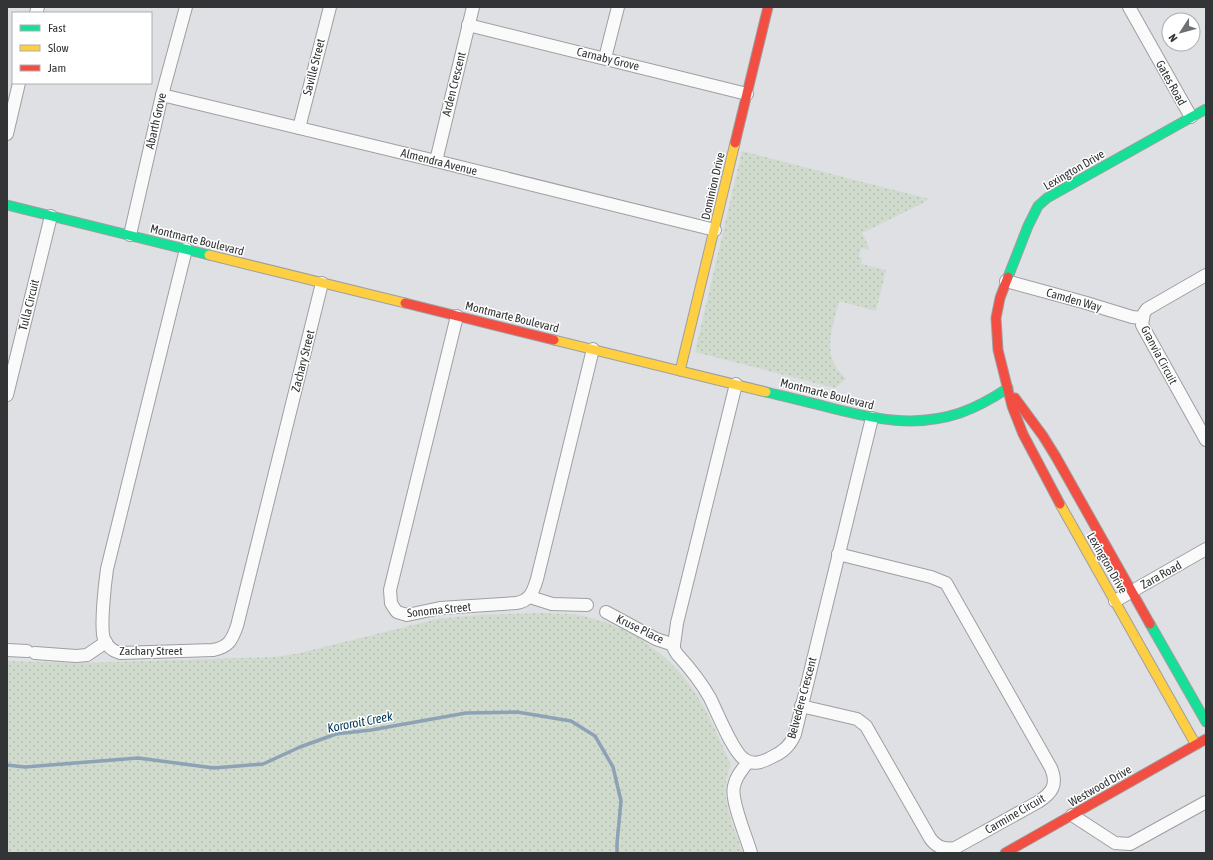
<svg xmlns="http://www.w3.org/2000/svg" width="1213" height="860" font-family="'Asap Condensed',sans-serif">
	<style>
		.park { fill: url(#park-dots) }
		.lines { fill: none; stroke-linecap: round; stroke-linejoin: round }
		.stream { stroke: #8da2b4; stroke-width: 3.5 }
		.street-casing { stroke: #9d9fa1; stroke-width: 14 }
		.fast-casing { stroke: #9d9fa1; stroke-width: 11 }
		.slow-casing { stroke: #9d9fa1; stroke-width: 11 }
		.jam-casing { stroke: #9d9fa1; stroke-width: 11 }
		.street { stroke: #fafafb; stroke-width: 12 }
		.fast { stroke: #16e098; stroke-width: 9 }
		.slow { stroke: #ffcf43; stroke-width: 9 }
		.jam { stroke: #f24e42; stroke-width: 9 }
		.labels { text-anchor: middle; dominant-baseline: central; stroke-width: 3; stroke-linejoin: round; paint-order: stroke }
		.street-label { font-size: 12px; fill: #333436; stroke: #fff }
		.water-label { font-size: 13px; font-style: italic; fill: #003759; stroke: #fff }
	</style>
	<defs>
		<pattern id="park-dots" width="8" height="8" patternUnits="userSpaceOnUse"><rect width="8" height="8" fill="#d0dbce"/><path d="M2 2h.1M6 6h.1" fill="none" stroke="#b3bdb2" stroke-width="1.8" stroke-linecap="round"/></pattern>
	</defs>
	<rect width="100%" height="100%" fill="#dee0e3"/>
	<!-- park -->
	<g class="park">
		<path d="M742 151 929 199 919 205 862 233 870 250 861 248 859 257 862 258 861 264 886 270 876 311 839 301C832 331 820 355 846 379L835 388 695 352Z"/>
		<path d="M541 613C553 614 566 613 578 615 632 625 678 659 704 707 714 726 722 746 731 765 717 794 733 825 743 853H7V661L77 663 276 657 300 653 437 619 479 615Z"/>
	</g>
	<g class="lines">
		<!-- stream -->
		<path class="stream" d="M7 765 25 767 138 758 214 768 263 764 300 747 336 734 371 730 466 713 517 712 571 721 595 736 613 767 621 801 617 843V853"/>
		<!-- street casing -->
		<g class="street-casing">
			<g id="street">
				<path d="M1129 7 1191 117"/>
				<path d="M36 13 38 7"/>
				<path d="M468 25 747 94"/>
				<path d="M605 58 618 7"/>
				<path d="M162 95 436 161 715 230"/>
				<path d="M299 128 330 7"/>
				<path d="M7 134 19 83"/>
				<path d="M436 161 473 7"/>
				<path d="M130 235 162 95 186 7"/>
				<path d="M186 249 107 569C105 583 100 627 104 639 107 646 112 651 120 653L213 650C229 647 232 640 237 626L322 283"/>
				<path d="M1206 275 1147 309 1144 313 1142 325 1206 440"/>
				<path d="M1006 281 1083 302 1132 317 1142 318"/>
				<path d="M457 316 390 590 391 603 394 608 397 612 407 615 440 608 516 603C530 601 533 592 537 579L593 349"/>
				<path d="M736 384 677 623 674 645V649L677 654C689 667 701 682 710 698 717 712 733 752 744 759 753 766 763 762 772 757 783 752 790 746 795 734L872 418"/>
				<path d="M7 395 51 216"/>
				<path d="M530 597 552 604 587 605"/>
				<path d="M1115 601 1206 549"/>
				<path d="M606 612 656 639 674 645"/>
				<path d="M7 650 27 651"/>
				<path d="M35 653 76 656 87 655 106 642"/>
				<path d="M801 706 857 719 866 726 930 838C936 847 944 850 955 848L1038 802C1052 793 1058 785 1051 768L946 583 931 577 838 554"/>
				<path d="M748 762C742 770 736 776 734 786 730 800 747 838 751 853"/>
				<path d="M1072 815 1115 843 1130 844 1206 802"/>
			</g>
		</g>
		<!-- fast casing -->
		<g class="fast-casing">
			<g id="fast">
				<path d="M7 205 209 255"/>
				<path d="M1008 277 1028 226 1038 206 1047 198 1206 109"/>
				<path d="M766 392C787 397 809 402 831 408 875 419 915 428 960 413 977 407 993 398 1008 388"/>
				<path d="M1150 624 1206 722"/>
			</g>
		</g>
		<!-- slow casing -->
		<g class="slow-casing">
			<g id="slow">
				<path d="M209 255 405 303"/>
				<path d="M554 340 766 392"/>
				<path d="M680 371 735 143"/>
				<path d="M1060 504 1196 745"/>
			</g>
		</g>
		<!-- jam casing -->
		<g class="jam-casing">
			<g id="jam">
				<path d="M735 143 768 7"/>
				<path d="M1008 277 1000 298 996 318 998 350 1012 406 1023 434 1060 504"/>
				<path d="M405 303 554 340"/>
				<path d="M1015 398 1043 436 1056 457 1150 624"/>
				<path d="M1005 853 1206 739"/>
			</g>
		</g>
		<!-- street -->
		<use href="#street" class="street"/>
		<!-- fast -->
		<use href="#fast" class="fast"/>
		<!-- slow -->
		<use href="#slow" class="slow"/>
		<!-- jam -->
		<use href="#jam" class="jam"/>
	</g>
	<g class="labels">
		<!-- street labels -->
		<g class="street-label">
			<text transform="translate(608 59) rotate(14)">Carnaby Grove</text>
			<text transform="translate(314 67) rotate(-76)">Saville Street</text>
			<text transform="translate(1171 83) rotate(61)">Gates Road</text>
			<text transform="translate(454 84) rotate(-76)">Arden Crescent</text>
			<text transform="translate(156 121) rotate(-77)">Abarth Grove</text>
			<text transform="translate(439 162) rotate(14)">Almendra Avenue</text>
			<text transform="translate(1074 170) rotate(-30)">Lexington Drive</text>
			<text transform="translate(713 186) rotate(-77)">Dominion Drive</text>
			<text transform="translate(197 240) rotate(14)">Montmarte Boulevard</text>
			<text transform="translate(1074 300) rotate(16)">Camden Way</text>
			<text transform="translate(29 305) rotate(-76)">Tulla Circuit</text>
			<text transform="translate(512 317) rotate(14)">Montmarte Boulevard</text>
			<text transform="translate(1159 355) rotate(62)">Granvia Circuit</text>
			<text transform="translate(303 361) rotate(-76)">Zachary Street</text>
			<text transform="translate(827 394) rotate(14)">Montmarte Boulevard</text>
			<text transform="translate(1107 563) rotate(60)">Lexington Drive</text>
			<text transform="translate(1161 575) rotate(-29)">Zara Road</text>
			<text transform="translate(439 610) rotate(-6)">Sonoma Street</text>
			<text transform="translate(640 629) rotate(26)">Kruse Place</text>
			<text x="151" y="651">Zachary Street</text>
			<text transform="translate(802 698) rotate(-75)">Belvedere Crescent</text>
			<text transform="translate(1100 786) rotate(-30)">Westwood Drive</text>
			<text transform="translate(1015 814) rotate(-30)">Carmine Circuit</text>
		</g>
		<!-- water labels -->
		<g class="water-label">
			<text transform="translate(360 722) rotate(-11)">Kororoit Creek</text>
		</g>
	</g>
	<!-- border -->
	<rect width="1213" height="860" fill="none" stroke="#333436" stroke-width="16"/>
	<!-- legend -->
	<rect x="12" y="12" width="140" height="72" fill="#ffffff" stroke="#adaeaf"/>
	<rect x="20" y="25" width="20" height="6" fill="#16e098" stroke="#adaeaf"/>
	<text x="48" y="32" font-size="12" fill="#333436">Fast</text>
	<rect x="20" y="45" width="20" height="6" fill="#ffcf43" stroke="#adaeaf"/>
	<text x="48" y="52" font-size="12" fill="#333436">Slow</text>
	<rect x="20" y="65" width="20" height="6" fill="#f24e42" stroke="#adaeaf"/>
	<text x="48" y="72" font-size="12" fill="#333436">Jam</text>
	<!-- north arrow -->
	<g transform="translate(1181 32) rotate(234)"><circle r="19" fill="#ffffff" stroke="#adaeaf"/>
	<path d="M0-3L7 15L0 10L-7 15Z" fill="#6f7073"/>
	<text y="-6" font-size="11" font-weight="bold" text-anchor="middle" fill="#333436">N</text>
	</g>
</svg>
